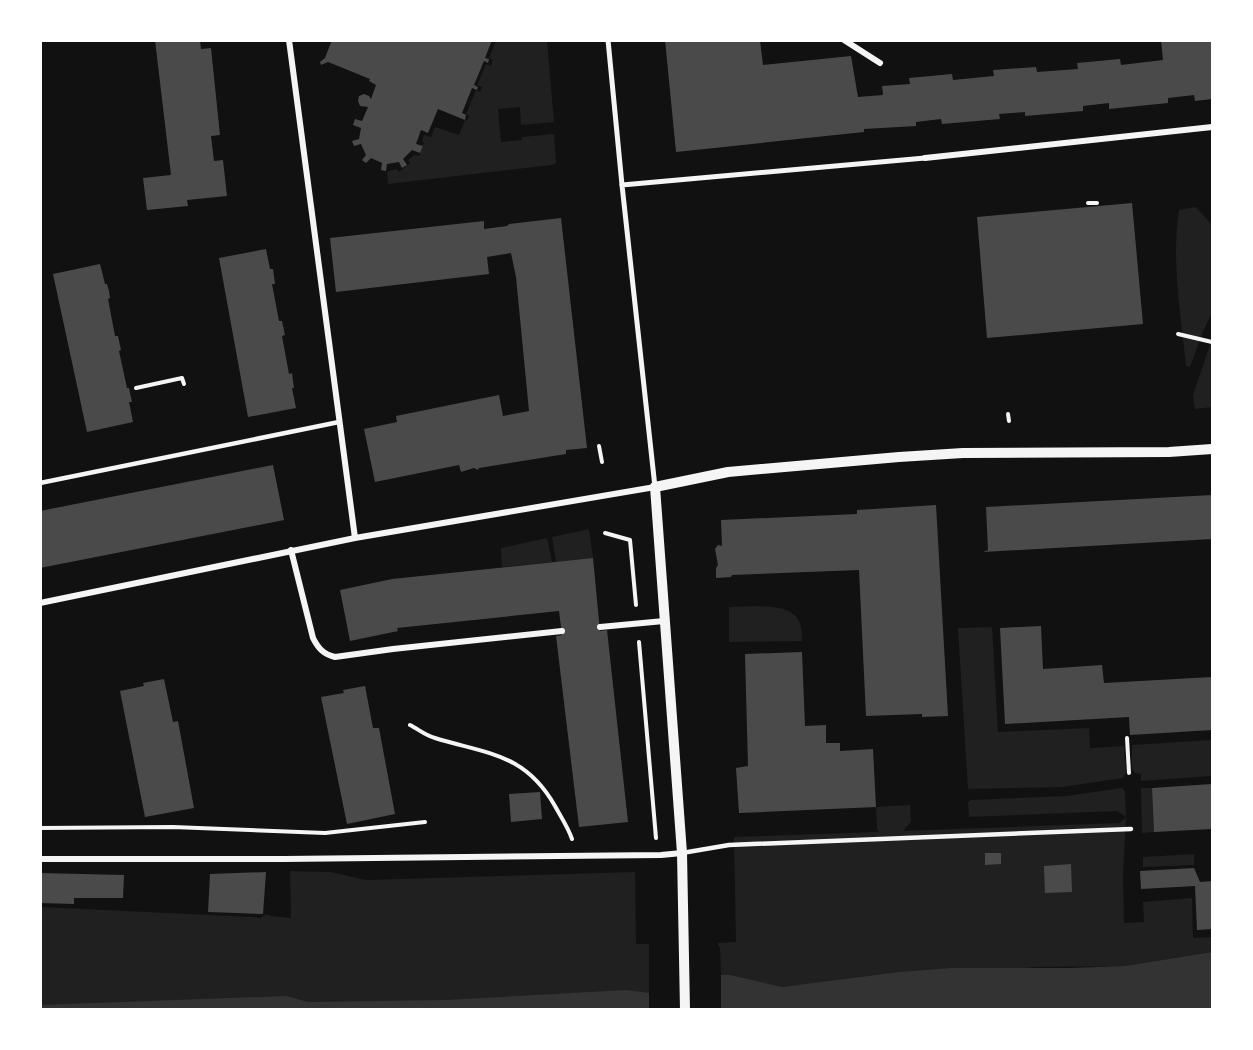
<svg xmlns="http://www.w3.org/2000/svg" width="1253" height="1050" font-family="Jost,sans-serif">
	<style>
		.green { fill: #202020 }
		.water { fill: #333 }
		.building { fill: #4a4a4a }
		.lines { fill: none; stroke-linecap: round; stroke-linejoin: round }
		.path { stroke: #f5f5f5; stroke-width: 4 }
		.service { stroke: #f5f5f5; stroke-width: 4.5 }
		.pedestrian { stroke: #f5f5f5; stroke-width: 5 }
		.minor { stroke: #f5f5f5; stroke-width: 6 }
		.tertiary { stroke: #f5f5f5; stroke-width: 10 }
	</style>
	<rect width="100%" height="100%" fill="#111"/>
	<!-- green -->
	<g class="green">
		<path d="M496 41H547L554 122 521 125 520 107 498 109 501 142 522 140V137L554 134 556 163 552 165 388 184 387 172 396 169 399 172 410 163 408 160 414 155 419 156 424 143 422 141 424 135 431 137 435 127 459 135 465 120H467L469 116 466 114 476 90 480 92 482 87 477 85 486 64 491 66 493 60 489 58Z"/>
		<path d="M1196 207 1212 225V312L1202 334 1190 367 1186 366C1181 315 1171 261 1179 210Z"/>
		<path d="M1212 339V407L1195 409 1193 395Z"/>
		<path d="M589 529 593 558 556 562 552 537Z"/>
		<path d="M547 538 552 562 502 567 501 548Z"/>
		<path d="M729 607C746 607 787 602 797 618 802 625 802 633 802 641L729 642Z"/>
		<path d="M992 627 998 732 1089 728 1090 748 1124 746 1126 772 1123 778 1062 787 968 789 958 628Z"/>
		<path d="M1212 740V776L1141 781V774L1135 773 1132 769V745Z"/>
		<path d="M1122 788 1125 791 1126 817 1123 877 1124 923 1144 922 1143 902 1192 898 1193 938 1212 937V952L1125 966 1038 967 837 981 782 987 731 975H721L720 947 718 946V943L736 942 734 837 879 832 877 829 876 807 910 805 911 822 903 831 1120 823 1126 817 1117 811 969 817 968 802 971 800 1066 796Z"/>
		<path d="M1141 788H1152L1154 832 1142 833Z"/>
		<path d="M1194 854V865L1143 867V857Z"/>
		<path d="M290 871 330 872 366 880 635 872 636 944H649V1009L41 1010V907L252 917 260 918 267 914 270 916 291 918Z"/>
	</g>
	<!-- water -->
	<g class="water">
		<path d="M1212 952V1009H721V975H731L782 987 900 972 952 968H1069L1125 966Z"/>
		<path d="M626 990 649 993V1009H40L41 1005 286 996 308 1002 445 1000Z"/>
	</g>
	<!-- building -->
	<g class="building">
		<path d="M155 40H200L201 49 211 48 220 135 211 136 214 161 223 160 227 196 187 200 188 206 147 210 143 178 171 175Z"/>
		<path d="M332 40H492L485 58 489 59 488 63 484 61 474 85 478 87 477 90 472 88 462 113 466 115 465 120 438 109 428 133 421 130 416 144 423 146 420 153 412 150 403 159 407 165 402 168 399 162 387 164 386 171 381 170 382 163 371 158 366 163 362 160 366 155 361 144 354 146 352 141 359 139 361 128 353 125 355 119 362 121 368 107 360 106 358 101 359 96 364 94 369 96 371 99 376 85 369 81 370 79 328 62 321 65 320 62 325 58Z"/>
		<path d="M665 40H760L763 65 851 56 858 97 883 95 882 86 910 84 909 78 952 74 953 80 994 76 993 70 1036 67 1037 72 1078 69 1077 63 1120 59 1121 65 1163 60 1161 40H1212V99L1195 101 1194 95 1168 98V103L1109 109V103L1083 106V111L1025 116V112L999 114 1000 119 942 124 941 119 916 122V126L864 129V132L676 152Z"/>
		<path d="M1132 203 1143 324 987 338 977 217Z"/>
		<path d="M561 218 587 448 566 450V454L479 468 478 470 474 468 461 472 459 465 375 482 364 429 397 422 396 416 499 395 503 416 529 411 516 277 511 253 487 257 489 274 336 292 330 238 484 221V229L507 226 509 224Z"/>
		<path d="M266 249 270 269H273L274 276 275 284H272L279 321H282L285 335 282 336 289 374 292 373 294 388H292L296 408 248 417 219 258Z"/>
		<path d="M100 264 105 284H107L109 291 110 298 108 299 115 336H118L121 350 119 351 127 388H129L132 402H129L133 422 87 432 53 274Z"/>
		<path d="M273 465 284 520 40 568V511Z"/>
		<path d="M1212 495V539L983 552 988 550 986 507Z"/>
		<path d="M936 505 948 716 922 717V714L866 716 859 570 732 575 731 577 716 578V568L718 565 715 549 718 545 722 546 721 520 857 514V510Z"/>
		<path d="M593 558 600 631 607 630 628 822 579 827 556 636 562 635 559 611 397 628 398 631 350 641 340 590 392 579Z"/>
		<path d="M1041 626 1043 669 1102 665 1104 683 1212 677V730L1130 735 1129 717 1005 724 1000 628Z"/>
		<path d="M802 652 805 726 826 725V743H840V751L873 749 876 807 739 813 736 768 748 766 745 654Z"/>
		<path d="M164 679 173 722 178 721 194 808 145 817 120 691 144 686 143 683Z"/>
		<path d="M365 686 373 728H379L395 814 347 824 321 697 344 693 343 690Z"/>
		<path d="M1212 784V829L1154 832 1152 788Z"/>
		<path d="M540 792 542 819 511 822 509 794Z"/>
		<path d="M985 853H1001V864L985 865Z"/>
		<path d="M1071 864 1072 892 1045 893 1044 866Z"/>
		<path d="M1194 868 1200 882 1212 881V929L1197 930 1195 886 1141 889 1140 871Z"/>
		<path d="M266 872 263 914 208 912 210 874Z"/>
		<path d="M40 873 124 875 123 898H74V904L40 903Z"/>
	</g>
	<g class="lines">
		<!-- path -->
		<g class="path">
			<path d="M1088 203H1097"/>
			<path d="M1178 334 1212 342"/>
			<path d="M136 388 182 378 184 384"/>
			<path d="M1008 414 1009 421"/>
			<path d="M599 446 602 462"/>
			<path d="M605 533 630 540 636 605"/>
			<path d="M639 642 656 838"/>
			<path d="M410 725C418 729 426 736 435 738 487 754 525 753 555 806 561 817 568 827 572 839"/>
			<path d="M1127 738 1129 773"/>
			<path d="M40 828 173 827 325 833 425 822"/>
		</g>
		<!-- service -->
		<g class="service">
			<path d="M40 483 339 422"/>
			<path d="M682 853 729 845 1131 829"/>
		</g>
		<!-- pedestrian -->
		<g class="pedestrian">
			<path d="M608 40 622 185"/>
			<path d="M655 487 622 185 925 158"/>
		</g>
		<!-- minor -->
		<g class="minor">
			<path d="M289 40 355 538"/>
			<path d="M844 40 880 63"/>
			<path d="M925 158 1212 127"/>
			<path d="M291 550 313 638C318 648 323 654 335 657L393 649 562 631"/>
			<path d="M40 603 355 538 655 487"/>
			<path d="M600 627 664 621"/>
			<path d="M40 859H284L661 855 682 853"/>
		</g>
		<!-- tertiary -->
		<path class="tertiary" d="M685 1010 682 853 655 487 728 472 899 457 963 453 1169 452 1212 449"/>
	</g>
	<!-- border -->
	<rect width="1253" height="1050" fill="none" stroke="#ffffff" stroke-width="84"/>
</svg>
